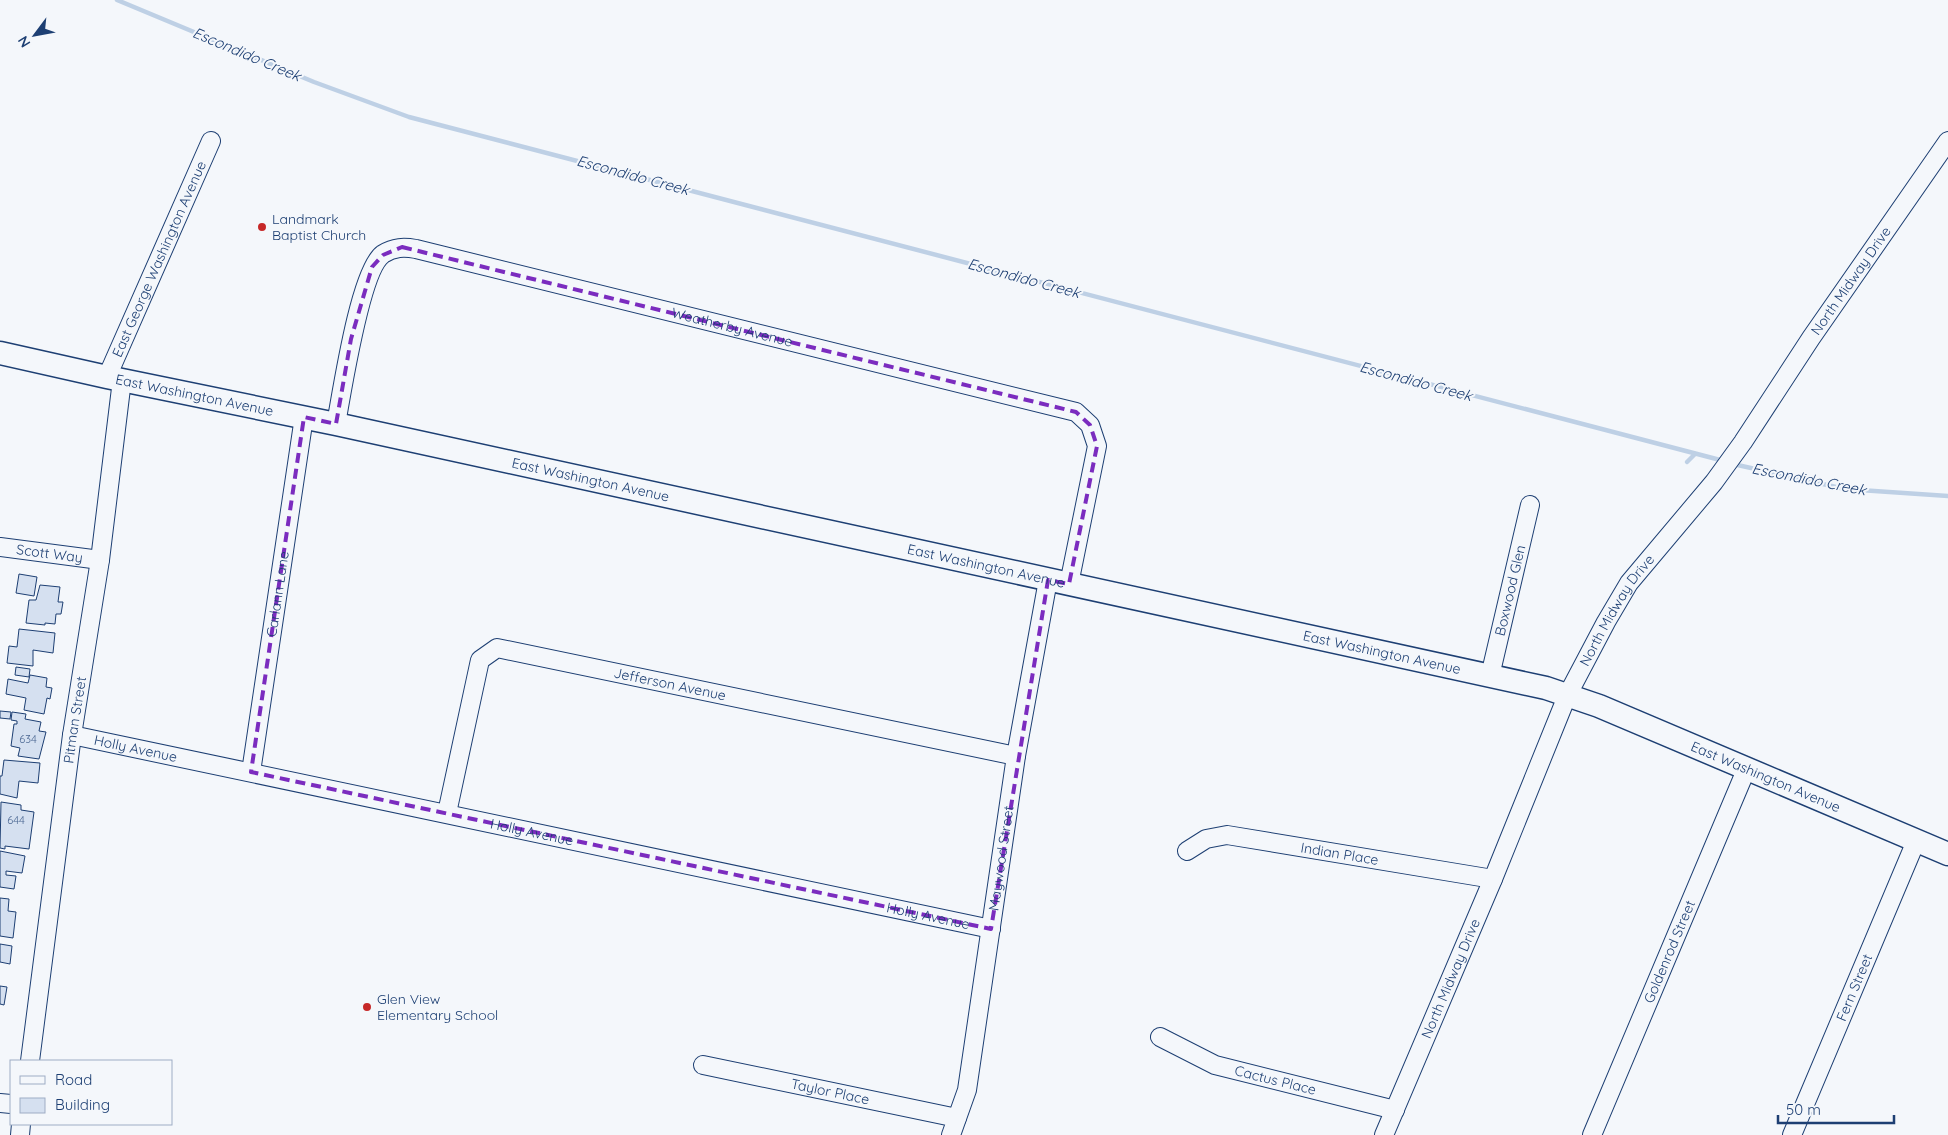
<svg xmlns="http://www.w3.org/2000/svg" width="1948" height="1135" font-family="Quicksand,sans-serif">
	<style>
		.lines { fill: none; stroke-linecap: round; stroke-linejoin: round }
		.stream { stroke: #bed0e5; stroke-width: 4.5 }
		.building { fill: #d5e0f0; stroke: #1d3f73 }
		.minor-casing { stroke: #1d3f73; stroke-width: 20 }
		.major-casing { stroke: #1d3f73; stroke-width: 25 }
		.minor { stroke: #f4f7fb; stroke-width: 18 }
		.major { stroke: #f4f7fb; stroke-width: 22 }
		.marked { fill: none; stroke: #7b2cbf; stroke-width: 4; stroke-dasharray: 10 6; stroke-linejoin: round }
		.poi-dot { fill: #c62828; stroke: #f4f7fb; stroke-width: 2 }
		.labels { text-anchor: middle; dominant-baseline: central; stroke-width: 4; stroke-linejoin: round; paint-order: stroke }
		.number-label { font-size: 11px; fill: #4b6792 }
		.poi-label { font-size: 14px; fill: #1d3f73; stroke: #f4f7fb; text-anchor: start }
		.street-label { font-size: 14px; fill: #1d3f73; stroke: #f4f7fb }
		.water-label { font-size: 15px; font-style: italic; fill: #1d3f73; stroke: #f4f7fb }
	</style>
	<rect width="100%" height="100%" fill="#f4f7fb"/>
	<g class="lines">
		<!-- stream -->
		<g class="stream">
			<path d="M117 0 314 82 409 117 1724 461"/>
			<path d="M1687 462 1695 454"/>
			<path d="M1733 464 1845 489 1948 496"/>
		</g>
	</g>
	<!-- building -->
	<g class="building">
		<path d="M19 574 37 577 34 596 16 593Z"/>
		<path d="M40 585 60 587 58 602H63L61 614H56L55 624 45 623V625L26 623 29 600H36Z"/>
		<path d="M19 629 55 633 53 653 33 650V666L7 663 9 646 17 647Z"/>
		<path d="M16 667 30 669 29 677 15 675Z"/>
		<path d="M30 675 47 678 46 687 52 688 50 699 47 698 44 714 24 710 26 698 6 694 8 679 28 683Z"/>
		<path d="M0 711 11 712 10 719 0 718Z"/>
		<path d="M12 712 26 714 25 719 41 722 39 731 46 732 39 759 18 756 20 748 11 746 14 724H17V721L11 720Z"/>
		<path d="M4 760 40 763 38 783 19 781 17 798 0 794V776H2Z"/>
		<path d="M1 802 21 805V810L34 812 29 849 5 846V849L0 848Z"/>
		<path d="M0 851 25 856 22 873 6 871V875L16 876 14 889 0 887Z"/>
		<path d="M0 898 9 899 8 911 16 912 13 938 0 936Z"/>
		<path d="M0 944 12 946 10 964 0 962Z"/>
		<path d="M0 986 7 987 4 1005 0 1004Z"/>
	</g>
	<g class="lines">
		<!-- minor casing -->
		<g class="minor-casing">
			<g id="minor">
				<path id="s1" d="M107 377 211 141"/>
				<path id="s2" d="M336 424C342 392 360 270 383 254 394 247 404 247 416 249L1076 412 1090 425 1097 446 1069 584"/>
				<path id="s3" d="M0 547 100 560"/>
				<path id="s4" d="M1490 676 1530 505"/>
				<path id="s5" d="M72 735 991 929"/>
				<path id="s6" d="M251 772 304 417"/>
				<path id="s7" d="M447 813 480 660 497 648 1016 756"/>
				<path id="s8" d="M1187 851 1206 839 1227 835 1493 879"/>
				<path id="s9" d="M1160 1037 1215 1065 1395 1110"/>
				<path id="s10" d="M30 1061 72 735 100 560 122 380"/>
				<path id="s11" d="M703 1065 957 1118"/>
				<path d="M0 1103 11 1104"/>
				<path d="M20 1135 21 1124"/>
				<path id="s12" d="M951 1135 967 1090 1016 756 1048 580"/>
				<path id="s13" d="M1384 1135 1493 879 1567 696 1606 622 1629 583 1714 482 1743 442 1811 338 1948 141"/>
				<path id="s14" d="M1592 1135 1746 770"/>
				<path id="s15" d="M1792 1135 1916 841"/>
			</g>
		</g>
		<!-- major casing -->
		<g class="major-casing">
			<g id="major">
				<path id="s16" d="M0 353 107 377 336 424 1546 688 1599 706 1948 854"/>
			</g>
		</g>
		<!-- minor -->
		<use href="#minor" class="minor"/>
		<!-- major -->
		<use href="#major" class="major"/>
	</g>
	<!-- marked area -->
	<path class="marked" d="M402 247 1076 412 1090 425 1097 446 1069 584 1048 580 991 929 251 772 304 417 336 424 351 339 372 267 383 255Z"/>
	<!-- markers -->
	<g class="poi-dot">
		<circle cx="262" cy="227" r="5"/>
		<circle cx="367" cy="1007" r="5"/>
	</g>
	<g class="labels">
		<!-- number labels -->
		<g class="number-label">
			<text x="28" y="739">634</text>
			<text x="16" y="820">644</text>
		</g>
		<!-- poi labels -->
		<g class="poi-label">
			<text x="272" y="219">Landmark<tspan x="272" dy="16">Baptist Church</tspan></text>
			<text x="377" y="999">Glen View<tspan x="377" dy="16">Elementary School</tspan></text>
		</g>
		<!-- street labels -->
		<g class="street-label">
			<text stroke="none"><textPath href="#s1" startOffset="129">East George Washington Avenue</textPath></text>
			<text stroke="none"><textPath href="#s13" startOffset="980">North Midway Drive</textPath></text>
			<text stroke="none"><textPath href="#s2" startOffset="538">Weatherby Avenue</textPath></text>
			<text stroke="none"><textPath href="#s16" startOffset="199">East Washington Avenue</textPath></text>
			<text stroke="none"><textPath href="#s16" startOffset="604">East Washington Avenue</textPath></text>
			<text stroke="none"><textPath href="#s3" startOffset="50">Scott Way</textPath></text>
			<text stroke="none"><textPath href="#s16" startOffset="1009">East Washington Avenue</textPath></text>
			<text stroke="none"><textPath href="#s4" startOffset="88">Boxwood Glen</textPath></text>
			<text stroke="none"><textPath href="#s6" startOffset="180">Carlann Lane</textPath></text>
			<text stroke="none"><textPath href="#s13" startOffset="575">North Midway Drive</textPath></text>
			<text stroke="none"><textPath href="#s16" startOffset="1414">East Washington Avenue</textPath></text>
			<text stroke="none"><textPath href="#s7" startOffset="354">Jefferson Avenue</textPath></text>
			<text stroke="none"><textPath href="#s10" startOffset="344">Pitman Street</textPath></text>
			<text stroke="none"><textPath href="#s5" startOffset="65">Holly Avenue</textPath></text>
			<text stroke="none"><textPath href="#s16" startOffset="1819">East Washington Avenue</textPath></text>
			<text stroke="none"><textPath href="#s5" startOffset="470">Holly Avenue</textPath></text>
			<text stroke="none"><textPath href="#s8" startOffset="158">Indian Place</textPath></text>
			<text stroke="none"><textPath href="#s12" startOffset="282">Maywood Street</textPath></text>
			<text stroke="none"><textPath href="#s5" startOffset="875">Holly Avenue</textPath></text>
			<text stroke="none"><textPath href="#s14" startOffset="199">Goldenrod Street</textPath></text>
			<text stroke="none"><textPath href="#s13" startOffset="170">North Midway Drive</textPath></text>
			<text stroke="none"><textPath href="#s15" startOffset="160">Fern Street</textPath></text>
			<text stroke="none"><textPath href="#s9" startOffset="124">Cactus Place</textPath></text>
			<text stroke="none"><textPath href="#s11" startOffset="130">Taylor Place</textPath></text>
		</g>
		<!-- water labels -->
		<g class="water-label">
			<text transform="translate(247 54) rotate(23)">Escondido Creek</text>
			<text transform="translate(633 175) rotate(15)">Escondido Creek</text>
			<text transform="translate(1024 278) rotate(15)">Escondido Creek</text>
			<text transform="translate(1416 381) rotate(15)">Escondido Creek</text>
			<text transform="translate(1809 479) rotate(11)">Escondido Creek</text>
		</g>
	</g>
	<!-- legend -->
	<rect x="10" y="1060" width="162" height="65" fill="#f4f7fb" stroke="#9eadc5"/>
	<rect x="20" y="1076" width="25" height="8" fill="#f4f7fb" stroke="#9eadc5"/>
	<text x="55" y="1085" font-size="15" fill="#1d3f73">Road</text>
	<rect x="20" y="1098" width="25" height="15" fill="#d5e0f0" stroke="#9eadc5"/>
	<text x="55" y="1110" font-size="15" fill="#1d3f73">Building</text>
	<!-- north arrow -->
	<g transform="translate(35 35) rotate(238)" stroke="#f4f7fb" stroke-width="4" paint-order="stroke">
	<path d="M0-4L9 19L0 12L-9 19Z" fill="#1d3f73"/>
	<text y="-8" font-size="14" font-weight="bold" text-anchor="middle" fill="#1d3f73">N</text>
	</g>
	<!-- scale -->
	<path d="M1778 1115v8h116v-8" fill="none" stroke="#1d3f73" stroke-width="2.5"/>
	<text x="1786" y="1115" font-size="15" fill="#1d3f73" stroke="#f4f7fb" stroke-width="4" paint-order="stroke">50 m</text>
</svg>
